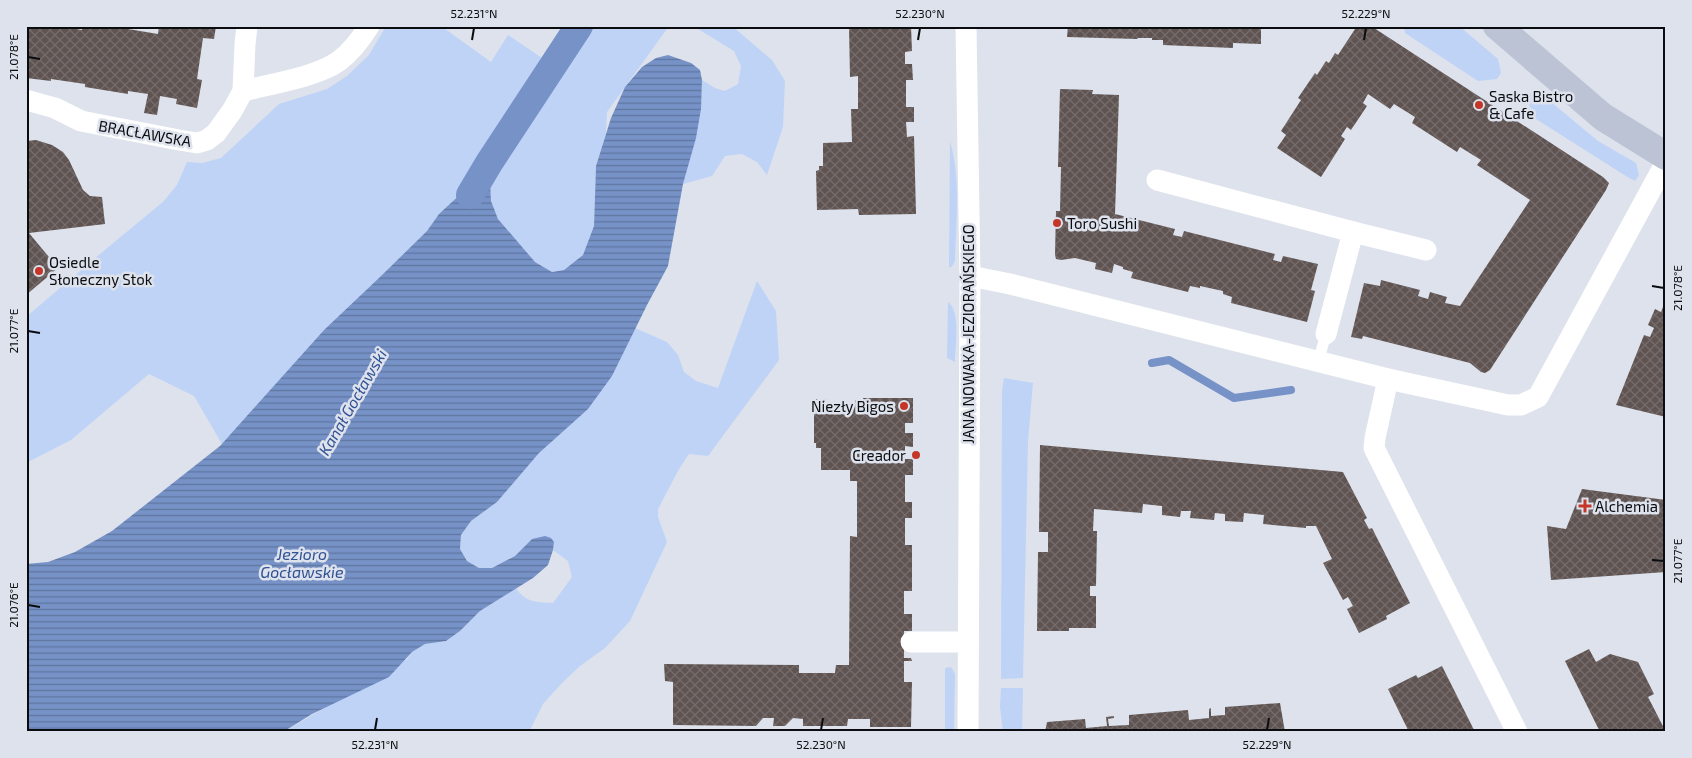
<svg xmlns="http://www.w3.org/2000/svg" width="1692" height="758" font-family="'Exo 2',sans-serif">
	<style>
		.grass { fill: #bfd3f7 }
		.water { fill: url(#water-rules) }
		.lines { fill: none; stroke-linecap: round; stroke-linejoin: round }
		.stream { stroke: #7692c7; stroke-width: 8 }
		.canal { stroke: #7692c7; stroke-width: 28 }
		.building { fill: url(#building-cross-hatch) }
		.lane { stroke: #fff; stroke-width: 11 }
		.street { stroke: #fff; stroke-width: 21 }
		.secondary { stroke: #bbc3d4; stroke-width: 28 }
		.ticks { fill: none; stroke: #0a0c0f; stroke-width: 2 }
		.poi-dot { fill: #c33628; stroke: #dde2ec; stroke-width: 2 }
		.labels { text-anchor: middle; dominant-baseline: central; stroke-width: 5; stroke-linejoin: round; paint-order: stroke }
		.poi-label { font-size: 15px; fill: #0a0c0f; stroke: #dde2ec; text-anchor: start }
		.street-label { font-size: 15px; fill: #0a0c0f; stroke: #dde2ec }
		.water-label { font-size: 16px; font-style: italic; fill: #305194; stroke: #dde2ec }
		.neatline { fill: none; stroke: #0a0c0f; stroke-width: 2 }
		.ticks-label { font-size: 12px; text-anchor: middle; fill: #0a0c0f }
	</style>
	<defs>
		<pattern id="water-rules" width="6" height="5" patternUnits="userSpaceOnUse" patternTransform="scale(1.25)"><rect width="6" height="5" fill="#7692c7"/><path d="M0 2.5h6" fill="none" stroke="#5f76a0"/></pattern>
		<pattern id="building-cross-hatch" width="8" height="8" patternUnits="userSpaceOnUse" patternTransform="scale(1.25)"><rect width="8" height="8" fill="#5f5452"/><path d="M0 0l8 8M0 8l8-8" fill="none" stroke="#756c6b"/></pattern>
	</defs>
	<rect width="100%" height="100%" fill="#dde2ec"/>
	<!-- grass -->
	<g class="grass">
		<path d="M386 26H441L491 62 508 35 548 62 483 159 466 189 439 214 427 231 381 276 324 330 222 444 194 396 149 374 71 440 26 463V317L106 249 163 202 177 185 187 162 202 163 221 158 279 104 327 89 347 76 369 55Z"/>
		<path d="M591 26H669L607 112 606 133 596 166 594 226 583 255 564 270 552 272 535 262 498 219 491 201 490 181 495 167Z"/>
		<path d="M693 26H732L772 60 785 81 783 127 767 175 757 162 742 154 725 156 712 176 683 184C693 147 701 117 702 80L715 88 725 91 738 84 741 66 734 51Z"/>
		<path d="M1404 26H1459L1498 59 1501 73 1497 79 1478 81 1405 33Z"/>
		<path d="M1540 93 1598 141 1636 163 1639 175 1635 181 1626 176 1536 119 1533 115 1527 98 1529 94Z"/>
		<path d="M950 141C961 179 956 221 955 260L953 265 950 268 949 266Z"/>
		<path d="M757 281 776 311 779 360 708 456 689 454 679 469 658 509V517L667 542 630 621 605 648 580 666 562 683 543 704 529 732H293L287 730 407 659 412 652 425 644 446 641 460 631 480 611 516 588C526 603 536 602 553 603L572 577 568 561 553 550 554 542 532 539 515 556 492 568H479L467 561 460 549 461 535 471 521 497 502 539 453 612 376 635 328 667 342 678 355 684 372 696 381 718 388Z"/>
		<path d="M948 302C961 311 955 346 955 362L947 358Z"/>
		<path d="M1004 378 1033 383 1028 441 1023 678 1001 679 1002 390Z"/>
		<path d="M951 667 955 674 954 732H945V668Z"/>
		<path d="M1001 688H1023L1022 732H1003L1000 707Z"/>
	</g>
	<!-- water -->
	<path class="water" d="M668 55 691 63 700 70 702 80 701 109 696 138 683 184 668 266 647 305 612 376 588 409 539 453 497 502 471 521 461 535 460 549 467 561 479 568H492L515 556 532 539 545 536 551 538 554 542 553 550 548 565 533 578 480 611 460 631 446 641 425 644 412 652 389 677 312 714 283 732H26V564L48 562 75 552 112 531 220 446 324 330 381 276 427 231 439 214 466 189 483 159 495 167 490 181 491 201 498 219 535 262 552 272 564 270 583 255 594 226 596 166 611 118 625 87 642 67 656 58Z"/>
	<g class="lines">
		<!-- stream -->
		<path class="stream" d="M1152 363 1169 360 1234 398 1291 390"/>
		<!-- canal -->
		<path class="canal" d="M470 195 489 163 579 26"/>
	</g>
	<!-- building -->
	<g class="building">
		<path d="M26 26H59L82 30 83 26H110L158 34 159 26H216L214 39 203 38 197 79 202 80 197 108 176 104 177 99 160 96 157 115 144 113 148 94 128 91V94L85 87V84L51 79V81L26 78Z"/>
		<path d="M849 26H911L912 51 905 52V64H912L913 80H906V107H914V122H906L907 137 914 136 916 214 859 215 858 209 817 210 816 171 819 170V166H823V143L852 142 851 109H858V76L850 77Z"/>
		<path d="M1068 26H1261V44L1233 43V48L1163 45V40H1152V38H1138L1137 39 1067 37Z"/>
		<path d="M1357 26H1371L1603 177 1609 183 1606 190 1490 370 1485 373 1481 372 1470 363 1363 336 1362 339 1351 337 1364 283 1380 286 1381 280 1420 290 1418 296 1428 299 1430 292 1447 297 1445 303 1460 306 1530 200 1477 165 1481 160 1460 147 1457 152 1412 123 1415 117 1394 104 1390 109 1368 94 1363 103 1367 106 1351 130 1347 127 1341 136 1345 139 1321 177 1277 148 1286 135 1281 131 1301 100 1298 98 1315 73 1317 75 1326 61 1329 63 1335 53 1338 55Z"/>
		<path d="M1060 89 1093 90 1092 94 1119 95 1115 214 1175 229 1173 235 1182 237 1184 231 1275 254 1273 260 1281 262 1283 256 1318 264 1311 290 1315 291 1307 322 1231 303 1232 297 1223 294V291L1200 286V288L1190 286 1188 292 1131 278 1133 272 1123 269V267L1114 264 1112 273 1095 269 1096 263 1075 258 1061 260 1056 259 1055 255 1056 211H1060L1061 167H1058Z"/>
		<path d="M36 140 52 145 63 152 69 160 83 190 90 196 102 197 105 224 29 233 58 268 26 295V141Z"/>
		<path d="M1666 299V417L1616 405 1644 335 1650 337 1654 328 1648 325 1655 309 1661 312Z"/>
		<path d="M863 398H913V423H905V433H913V447L905 446V459H913V475H905V502H912V518H905V545H912V591H904V614H912V631H904V658H911L912 661H904V682H912L911 727H870V719H848L847 726H803V719L793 718 785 726H773L774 718H763L756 726 673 725V682L665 681 664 664 799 665V673H835L836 665H849L850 536 857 537V481H850V470H821V448H816V443H814V399H826V404H855V400H863Z"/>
		<path d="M1040 445 1343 472 1367 518 1364 520 1369 529 1372 528 1410 603 1386 616 1387 619 1359 633 1347 609 1353 606 1348 597 1343 600 1323 563 1332 559 1316 526H1306V528L1263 524 1264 515 1244 513 1243 522 1225 521V514L1215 513 1214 520 1190 518 1191 511H1181L1180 517 1162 515V506L1143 504 1142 513 1094 509 1093 531H1097L1096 586H1090V596H1096V628H1069V631H1037L1038 552H1048V532H1039Z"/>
		<path d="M1582 489 1666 500V572L1551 580 1547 526 1566 529Z"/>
		<path d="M1589 649 1596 662 1610 654 1638 662 1654 694 1648 697 1666 732H1607V730L1600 732 1565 661Z"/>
		<path d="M1442 666 1475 732H1409L1388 689 1416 675 1418 678Z"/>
		<path d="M1280 703 1285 732H1045L1047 722 1085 719 1086 728 1107 726 1106 717 1114 716V718L1108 719 1109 726 1129 725V715L1188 710 1189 720 1209 718V709L1211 708V716L1225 715V707Z"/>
	</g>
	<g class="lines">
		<!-- lane -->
		<path class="lane" d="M1318 362 1326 334"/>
		<!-- street -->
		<g class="street">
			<path d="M966 26 970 276 968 732"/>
			<path d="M243 91C270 84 317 77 339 61 351 52 361 39 369 26"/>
			<path d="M26 100 55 108 81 121 179 140 197 143 207 140 216 133 232 111 243 91 245 44 247 26"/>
			<path d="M1157 180 1353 232 1326 334"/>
			<path d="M1353 232 1426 250"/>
			<path d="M970 276 1010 284 1388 379"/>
			<path d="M911 642H968"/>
			<path d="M1517 732 1374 448 1375 438 1388 379 1508 405H1521L1538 397 1666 162"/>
		</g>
		<!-- secondary -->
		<path class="secondary" d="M1497 26 1603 117 1666 156"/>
	</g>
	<!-- ticks -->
	<path class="ticks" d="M472 40 474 28M918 40 920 28M1364 40 1366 28M28 57 40 59M1652 286 1664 288M28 331 40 333M1652 560 1664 561M28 605 40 607M375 730 377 718M821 730 823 718M1267 730 1269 718"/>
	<!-- markers -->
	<g class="poi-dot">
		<circle cx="1479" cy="105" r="5"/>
		<circle cx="1057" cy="223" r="5"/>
		<circle cx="39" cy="271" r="5"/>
		<circle cx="904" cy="406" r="5"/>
		<circle cx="916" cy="455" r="5"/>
		<path d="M1582.5 498.5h5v5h5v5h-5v5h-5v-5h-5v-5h5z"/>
	</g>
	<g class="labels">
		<!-- poi labels -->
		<g class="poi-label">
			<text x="1489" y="96">Saska Bistro<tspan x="1489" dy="17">&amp; Cafe</tspan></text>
			<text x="1067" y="223">Toro Sushi</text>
			<text x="49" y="262">Osiedle<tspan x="49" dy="17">Słoneczny Stok</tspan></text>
			<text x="894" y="406" text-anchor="end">Niezły Bigos</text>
			<text x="906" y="455" text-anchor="end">Creador</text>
			<text x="1595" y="506">Alchemia</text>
		</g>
		<!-- street labels -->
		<g class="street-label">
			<text transform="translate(145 133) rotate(10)">BRACŁAWSKA</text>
			<text transform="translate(968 334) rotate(-90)">JANA NOWAKA-JEZIORAŃSKIEGO</text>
		</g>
		<!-- water labels -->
		<g class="water-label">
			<text transform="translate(352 402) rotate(-60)">Kanał Gocławski</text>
			<text x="302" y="553">Jezioro<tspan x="302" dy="18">Gocławskie</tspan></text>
		</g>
	</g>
	<!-- border -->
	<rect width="1692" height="758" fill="none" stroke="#dde2ec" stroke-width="55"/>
	<rect x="28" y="28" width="1636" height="702" class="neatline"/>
	<g class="ticks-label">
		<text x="474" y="18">52.231°N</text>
		<text x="920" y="18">52.230°N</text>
		<text x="1366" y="18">52.229°N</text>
		<text transform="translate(14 57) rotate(-90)" y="4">21.078°E</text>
		<text transform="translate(1678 288) rotate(-90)" y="4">21.078°E</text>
		<text transform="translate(14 331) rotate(-90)" y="4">21.077°E</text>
		<text transform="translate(1678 561) rotate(-90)" y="4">21.077°E</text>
		<text transform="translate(14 605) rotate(-90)" y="4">21.076°E</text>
		<text x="375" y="749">52.231°N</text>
		<text x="821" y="749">52.230°N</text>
		<text x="1267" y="749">52.229°N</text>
	</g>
</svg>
